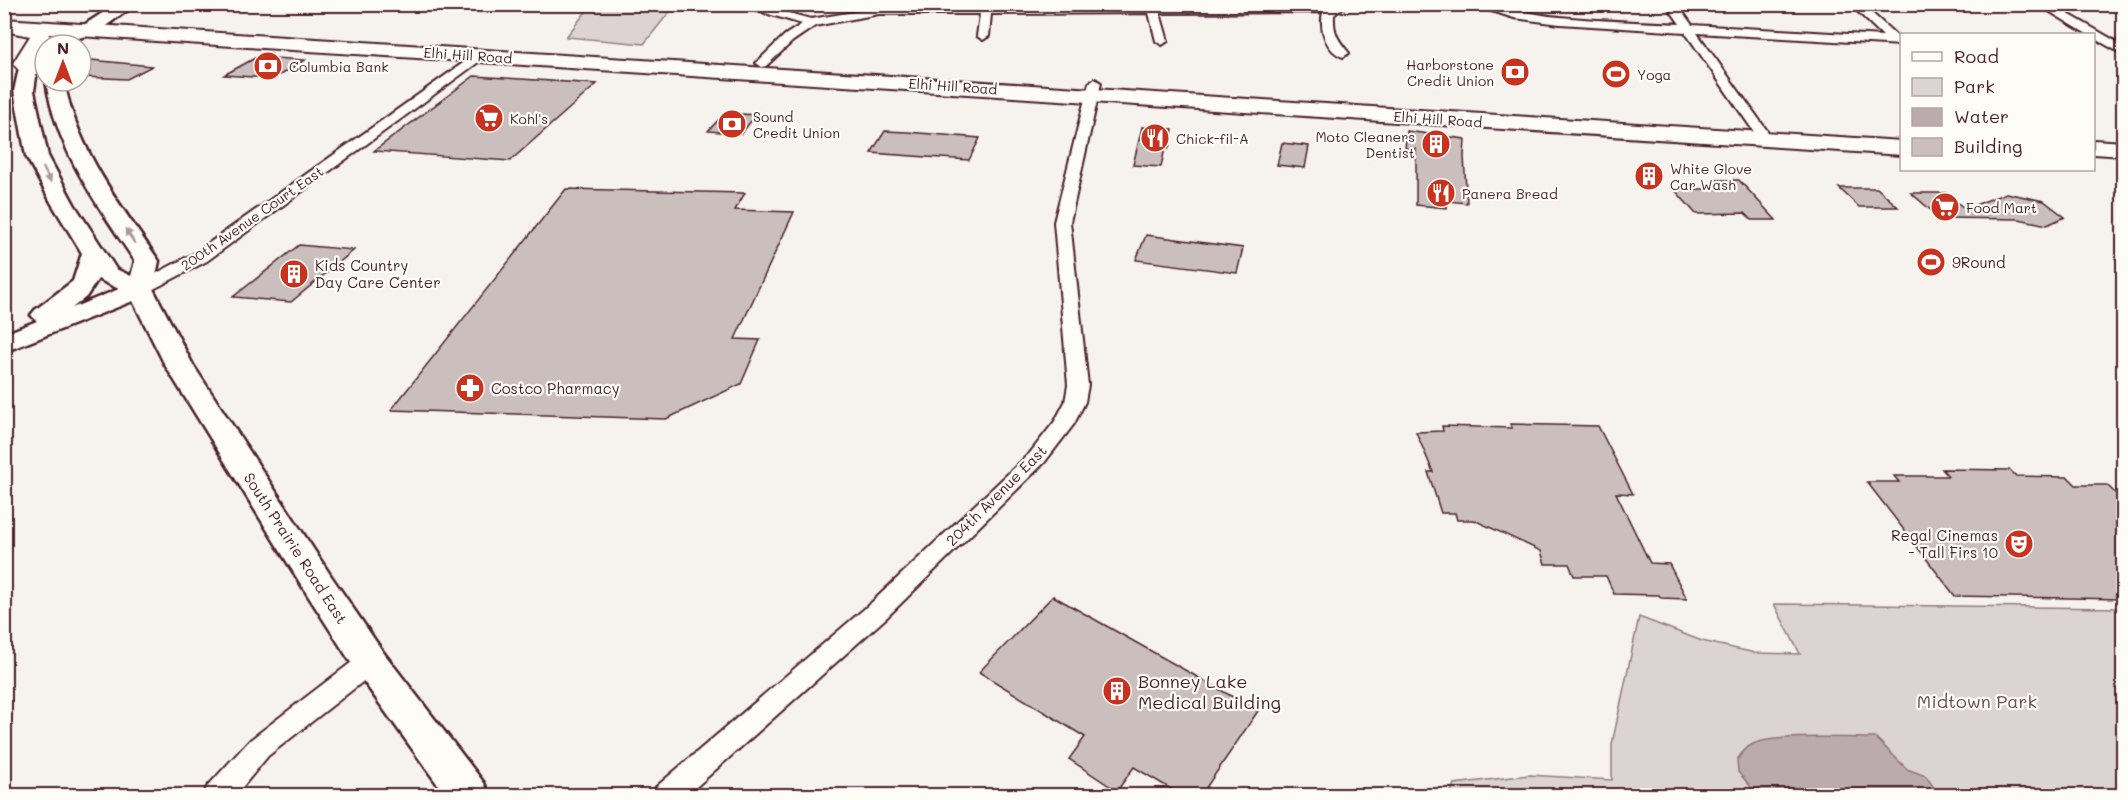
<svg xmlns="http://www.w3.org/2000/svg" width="2128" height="800" font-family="Mali,sans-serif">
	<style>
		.green { fill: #dcd4d2; stroke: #937a7e; stroke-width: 1.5 }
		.water { fill: #bbabac; stroke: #8e7378; stroke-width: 1.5 }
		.building { fill: #cbbfbe; stroke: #4a1f2b; stroke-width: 1.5 }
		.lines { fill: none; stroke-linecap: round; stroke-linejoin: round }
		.street-casing { stroke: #4a1f2b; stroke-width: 4 }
		.secondary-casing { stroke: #4a1f2b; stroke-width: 5 }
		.primary-casing { stroke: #4a1f2b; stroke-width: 4 }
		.street { fill: #fdfcf7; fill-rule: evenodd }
		.secondary { fill: #fdfcf7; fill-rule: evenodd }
		.primary { fill: #fdfcf7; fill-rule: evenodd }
		.oneway { fill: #ac999b }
		.labels { text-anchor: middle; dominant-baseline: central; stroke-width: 4.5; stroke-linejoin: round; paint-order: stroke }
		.far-street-label { font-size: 14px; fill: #4a1f2b; stroke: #fdfcf7 }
		.far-poi-label { font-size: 14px; fill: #4a1f2b; stroke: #fdfcf7; text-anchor: start }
		.poi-label { font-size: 15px; fill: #4a1f2b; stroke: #fdfcf7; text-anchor: start }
		.street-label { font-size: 15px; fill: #4a1f2b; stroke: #fdfcf7 }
		.near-poi-label { font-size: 18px; fill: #4a1f2b; stroke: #fdfcf7; text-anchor: start }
		.near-park-label { font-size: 18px; fill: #6e4c55; stroke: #fdfcf7 }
	</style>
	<rect width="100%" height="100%" fill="#f6f3ef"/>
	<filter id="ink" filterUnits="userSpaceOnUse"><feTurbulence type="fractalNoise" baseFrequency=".0167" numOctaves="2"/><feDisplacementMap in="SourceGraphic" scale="12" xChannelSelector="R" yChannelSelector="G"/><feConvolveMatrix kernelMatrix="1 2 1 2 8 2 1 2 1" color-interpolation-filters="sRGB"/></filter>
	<g filter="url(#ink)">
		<!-- green -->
		<g class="green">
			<path d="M592 4H675V5L644 44 566 37Z"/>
			<path d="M1774 604 2123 608V795L1449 796 1454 784 1529 775 1612 780V744L1639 617 1702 641 1755 653 1800 654Z"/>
		</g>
		<!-- water -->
		<path class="water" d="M1876 738 1907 769 1926 776 1939 795H1758L1738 772 1737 760C1741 754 1746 747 1753 744 1775 734 1850 738 1876 738Z"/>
		<!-- building -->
		<g class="building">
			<path d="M271 54 274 58 305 60 280 75H273L267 78 224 75 255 58Z"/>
			<path d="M81 59 152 66 127 79 83 77Z"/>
			<path d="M474 76 597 84 510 161 374 151Z"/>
			<path d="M725 113 756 115 741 134 708 131Z"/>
			<path d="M1142 127 1173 129 1169 148H1165L1161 167 1133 165Z"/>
			<path d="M885 131 907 132 980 138 969 160 871 153Z"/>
			<path d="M1407 131 1465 139 1464 157 1467 203 1447 201V208L1416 205V149L1405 148Z"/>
			<path d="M1282 143 1309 146 1305 168 1277 165Z"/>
			<path d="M1716 180H1739L1776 220H1752L1745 213 1696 214 1674 189H1724Z"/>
			<path d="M1839 188H1877L1898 207H1859Z"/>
			<path d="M566 189 745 193 735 210 794 212 735 339 760 340 741 384 666 419 391 410Z"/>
			<path d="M1911 193H1946L1965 209 2006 193 2044 201 2065 217 2047 225 2019 219 1940 218Z"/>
			<path d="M1146 235 1243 248 1237 273 1136 260Z"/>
			<path d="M299 245 354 250 291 302 233 297Z"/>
			<path d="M1510 424 1598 426 1633 494 1616 493 1650 563 1669 564 1687 599 1661 598 1659 595 1614 594 1606 576H1574L1569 564H1545L1541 551 1474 520H1457L1455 513H1441L1428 472H1433L1416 432 1443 431 1442 426 1512 428Z"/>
			<path d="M1942 469 2010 470 2016 476 2068 477 2076 485H2107L2124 502V599L1955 596 1867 482H1899L1894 476H1948Z"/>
			<path d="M1053 596 1258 711 1201 795H1181L1134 767 1117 791 1069 759 1085 737 979 672Z"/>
		</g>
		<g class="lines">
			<!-- street casing -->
			<g class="street-casing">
				<g id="street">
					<path d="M1333 4 1346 5 1334 15C1333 33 1338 40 1349 53L1343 57C1326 51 1319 29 1323 12L1160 13 1168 41 1162 45 1156 41 1149 13 991 14 989 36 983 40 977 36 980 14H879L815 26 793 41 766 66 762 67 756 63 785 35 802 24 758 11V7L762 6 811 19 879 8Z"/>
					<path d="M1469 4C1499 4 1529 15 1560 17 1599 21 1640 22 1680 24L1666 4H1677L1692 25 1883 36 1850 4H1862L1898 37H1902V45L1697 33 1773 139 1766 143 1761 142 1685 32 1560 24 1514 18Z"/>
					<path d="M2037 4H2051L2124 46V55L2094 38V34H2087Z"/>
					<path d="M480 51 486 55 484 58 207 261 146 293H134L131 289 134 285 195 253Z"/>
					<path d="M1095 79 1101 83 1070 222 1088 385 1085 402 1074 424 1044 463 886 618 686 796H652L656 787 870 604 1030 453 1055 421 1065 402 1068 385 1054 222 1089 83Z"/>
					<path d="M370 652 379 655 382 662 379 669 268 756 235 796H203L207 787 250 740 361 655Z"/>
				</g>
			</g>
			<!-- secondary casing -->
			<g class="secondary-casing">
				<g id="secondary">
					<path d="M116 4H136L96 33 72 40 65 45H45L60 32 84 25Z"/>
					<path d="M45 47V62L37 70 34 91 48 156 74 204 116 269 131 276 135 261C97 205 56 149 46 81H64C77 150 120 205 159 261L153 289 193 365 331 576 383 652 484 783 490 796H446L357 672 307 594 165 365 133 301 4 352V334L37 321 31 315 35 310 73 281 82 253 52 204 26 156 14 91 19 68 39 48ZM98 279 119 289 72 308 86 297Z"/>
				</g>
			</g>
			<!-- primary casing -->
			<g class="primary-casing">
				<g id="primary">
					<path d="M4 19 1902 141V155L48 34 50 36 34 62 38 68 35 72C24 75 19 72 13 63L30 36 4 31Z"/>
					<path d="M2094 140 2124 142V156L2094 154Z"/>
				</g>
			</g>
			<!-- street -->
			<use href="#street" class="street"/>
			<!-- secondary -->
			<use href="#secondary" class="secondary"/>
			<!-- primary -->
			<use href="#primary" class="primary"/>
		</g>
		<!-- one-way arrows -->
		<defs><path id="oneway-solid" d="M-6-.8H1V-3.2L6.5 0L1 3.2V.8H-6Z" transform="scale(1.5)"/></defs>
		<g class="oneway">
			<use href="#oneway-solid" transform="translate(47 175) rotate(62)"/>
			<use href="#oneway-solid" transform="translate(130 236) rotate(-123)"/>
		</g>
	</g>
	<!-- icons -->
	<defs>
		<g id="bank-disc" transform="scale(1.5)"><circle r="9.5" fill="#c8321e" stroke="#fdfcf7"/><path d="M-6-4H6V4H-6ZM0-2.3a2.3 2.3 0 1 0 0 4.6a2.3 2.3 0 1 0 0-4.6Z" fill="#fff"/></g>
		<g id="stadium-disc" transform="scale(1.5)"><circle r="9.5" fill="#c8321e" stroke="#fdfcf7"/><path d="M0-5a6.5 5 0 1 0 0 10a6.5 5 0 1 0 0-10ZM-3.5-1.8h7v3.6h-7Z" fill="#fff"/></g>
		<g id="supermarket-disc" transform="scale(1.5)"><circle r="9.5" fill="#c8321e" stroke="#fdfcf7"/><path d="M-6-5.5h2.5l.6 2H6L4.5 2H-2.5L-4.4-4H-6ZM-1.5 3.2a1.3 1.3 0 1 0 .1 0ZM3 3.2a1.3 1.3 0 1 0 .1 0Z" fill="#fff"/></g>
		<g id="restaurant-disc" transform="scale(1.5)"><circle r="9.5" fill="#c8321e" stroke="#fdfcf7"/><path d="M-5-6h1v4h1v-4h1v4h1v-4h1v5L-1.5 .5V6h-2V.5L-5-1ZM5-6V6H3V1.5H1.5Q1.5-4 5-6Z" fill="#fff"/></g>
		<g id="building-disc" transform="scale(1.5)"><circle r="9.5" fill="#c8321e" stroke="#fdfcf7"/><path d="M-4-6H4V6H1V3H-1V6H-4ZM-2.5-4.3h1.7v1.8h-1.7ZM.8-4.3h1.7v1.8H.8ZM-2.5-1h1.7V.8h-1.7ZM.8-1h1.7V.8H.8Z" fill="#fff"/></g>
		<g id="pharmacy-disc" transform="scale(1.5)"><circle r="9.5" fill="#c8321e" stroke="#fdfcf7"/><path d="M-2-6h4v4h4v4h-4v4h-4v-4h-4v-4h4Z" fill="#fff"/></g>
		<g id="theatre-disc" transform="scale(1.5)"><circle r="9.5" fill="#c8321e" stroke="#fdfcf7"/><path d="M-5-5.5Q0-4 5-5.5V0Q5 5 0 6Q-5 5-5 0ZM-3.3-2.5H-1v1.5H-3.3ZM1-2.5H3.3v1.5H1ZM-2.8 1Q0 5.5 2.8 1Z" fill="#fff"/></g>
	</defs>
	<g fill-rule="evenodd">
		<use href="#bank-disc" x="268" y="66"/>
		<use href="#bank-disc" x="1515" y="72"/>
		<use href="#stadium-disc" x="1616" y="74"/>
		<use href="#supermarket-disc" x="489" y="118"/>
		<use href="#bank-disc" x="732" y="124"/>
		<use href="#restaurant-disc" x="1155" y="138"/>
		<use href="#building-disc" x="1436" y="144"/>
		<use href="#building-disc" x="1649" y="176"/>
		<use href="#restaurant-disc" x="1441" y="193"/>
		<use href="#supermarket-disc" x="1945" y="207"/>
		<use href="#stadium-disc" x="1931" y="262"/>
		<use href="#building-disc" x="294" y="274"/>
		<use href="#pharmacy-disc" x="470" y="388"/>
		<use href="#theatre-disc" x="2019" y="544"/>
		<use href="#building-disc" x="1117" y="691"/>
	</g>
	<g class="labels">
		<!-- far-street labels -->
		<g class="far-street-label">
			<text transform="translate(468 55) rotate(4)">Elhi Hill Road</text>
			<text transform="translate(953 86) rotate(4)">Elhi Hill Road</text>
			<text transform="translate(1438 119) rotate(4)">Elhi Hill Road</text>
			<text transform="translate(252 218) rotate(-35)">200th Avenue Court East</text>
		</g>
		<!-- far-poi labels -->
		<g class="far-poi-label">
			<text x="1494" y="64" text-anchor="end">Harborstone<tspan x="1494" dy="16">Credit Union</tspan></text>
			<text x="289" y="66">Columbia Bank</text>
			<text x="1637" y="74">Yoga</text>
			<text x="753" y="116">Sound<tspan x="753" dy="16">Credit Union</tspan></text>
			<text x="510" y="118">Kohl's</text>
			<text x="1415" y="136" text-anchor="end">Moto Cleaners<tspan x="1415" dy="16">Dentist</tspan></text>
			<text x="1176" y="138">Chick-fil-A</text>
			<text x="1670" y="168">White Glove<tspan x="1670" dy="16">Car Wash</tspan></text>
			<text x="1462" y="193">Panera Bread</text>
			<text x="1966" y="207">Food Mart</text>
		</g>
		<!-- poi labels -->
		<g class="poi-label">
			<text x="1952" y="262">9Round</text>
			<text x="315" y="265">Kids Country<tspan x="315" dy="17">Day Care Center</tspan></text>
			<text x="491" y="388">Costco Pharmacy</text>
			<text x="1998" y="535" text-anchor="end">Regal Cinemas<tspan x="1998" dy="17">- Tall Firs 10</tspan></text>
		</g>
		<!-- street labels -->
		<g class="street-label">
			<text transform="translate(996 495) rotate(-45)">204th Avenue East</text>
			<text transform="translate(296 548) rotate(57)">South Prairie Road East</text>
		</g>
		<!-- near-poi labels -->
		<g class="near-poi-label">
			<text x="1138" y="681">Bonney Lake<tspan x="1138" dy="21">Medical Building</tspan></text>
		</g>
		<!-- near-park labels -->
		<g class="near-park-label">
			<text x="1977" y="701">Midtown Park</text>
		</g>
	</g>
	<!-- margin -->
	<rect width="2128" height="800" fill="none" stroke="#fdfcf7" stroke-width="24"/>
	<rect x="12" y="12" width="2104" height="776" fill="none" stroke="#4a1f2b" stroke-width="2" filter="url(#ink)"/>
	<!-- legend -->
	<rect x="1900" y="33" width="195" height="138" fill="#fdfcf7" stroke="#b5a4a5" stroke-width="1.5"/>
	<rect x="1912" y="52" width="30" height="9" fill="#fdfcf7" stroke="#b5a4a5" stroke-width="1.5"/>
	<text x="1954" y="63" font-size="18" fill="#4a1f2b">Road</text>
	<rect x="1912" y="78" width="30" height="18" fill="#dcd4d2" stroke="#b5a4a5" stroke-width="1.5"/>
	<text x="1954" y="93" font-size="18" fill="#4a1f2b">Park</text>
	<rect x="1912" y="108" width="30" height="18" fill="#bbabac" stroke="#b5a4a5" stroke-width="1.5"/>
	<text x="1954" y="123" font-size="18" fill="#4a1f2b">Water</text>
	<rect x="1912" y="138" width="30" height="18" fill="#cbbfbe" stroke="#b5a4a5" stroke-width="1.5"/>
	<text x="1954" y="153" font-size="18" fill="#4a1f2b">Building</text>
	<!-- north arrow -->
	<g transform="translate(63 63)"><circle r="28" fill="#fdfcf7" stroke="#b5a4a5" stroke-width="1.5"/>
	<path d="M0-4.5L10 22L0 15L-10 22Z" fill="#c8321e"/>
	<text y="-9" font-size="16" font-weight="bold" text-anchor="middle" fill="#4a1f2b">N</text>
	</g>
</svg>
